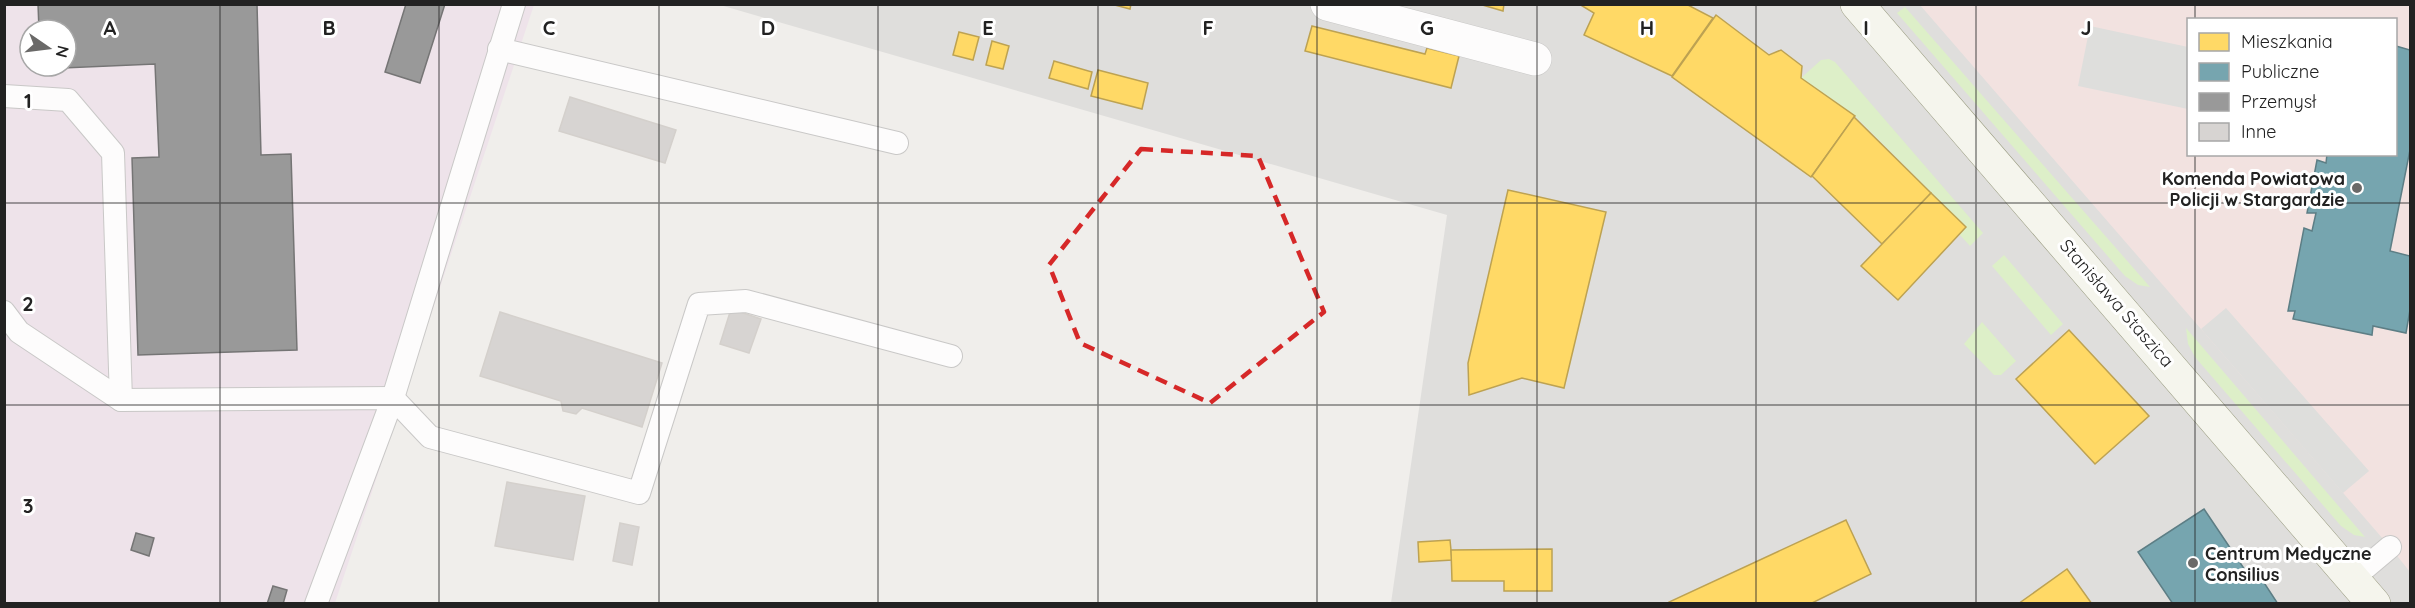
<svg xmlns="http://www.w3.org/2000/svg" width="2415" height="608" font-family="Quicksand,sans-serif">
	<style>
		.residential { fill: #dfdedc; fill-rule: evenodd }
		.commercial { fill: #f2e2e0; fill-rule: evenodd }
		.industrial { fill: #eee3ea; fill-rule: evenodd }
		.religious { fill: #dededc }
		.grass { fill: #ddefc8 }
		.homes { fill: #ffd966; stroke: #bda252; stroke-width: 1.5 }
		.public { fill: #76a5af; stroke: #5d7e85; stroke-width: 1.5 }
		.industry { fill: #999; stroke: #757575; stroke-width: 1.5 }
		.building { fill: #d7d4d2; stroke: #d4d0cc; stroke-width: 1.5 }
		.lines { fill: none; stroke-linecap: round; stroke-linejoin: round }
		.lane-casing { stroke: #c9c8c7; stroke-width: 24 }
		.street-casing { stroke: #c9c8c7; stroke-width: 34 }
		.secondary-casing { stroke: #9a9c81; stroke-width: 34 }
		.lane { stroke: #fdfcfc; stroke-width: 22 }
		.street { stroke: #fdfcfc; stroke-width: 33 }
		.secondary { stroke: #f5f5ed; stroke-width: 33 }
		.marked { fill: none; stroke: #d62828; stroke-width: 4.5; stroke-dasharray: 12 8; stroke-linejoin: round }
		.grid { fill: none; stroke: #222; stroke-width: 1.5; stroke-opacity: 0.55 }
		.poi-dot { fill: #6a6968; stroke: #fff; stroke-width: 2 }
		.labels { text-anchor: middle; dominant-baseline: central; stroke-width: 6; stroke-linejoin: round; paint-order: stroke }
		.poi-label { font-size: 18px; font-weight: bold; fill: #222; stroke: #fff; text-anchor: end }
		.street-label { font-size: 18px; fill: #222; stroke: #fff }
		.grid-label { font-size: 20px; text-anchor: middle; font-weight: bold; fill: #222; stroke: #fff; stroke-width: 6; stroke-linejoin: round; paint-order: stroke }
	</style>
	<rect width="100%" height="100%" fill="#f0eeeb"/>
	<!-- residential -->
	<path class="residential" d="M720 5H2410V603H1391L1447 215ZM2188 20H2396V154H2188Z"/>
	<!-- commercial -->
	<path class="commercial" d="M1920 5H2410V572L2390 547ZM2188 20H2396V154H2188Z"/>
	<!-- industrial -->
	<path class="industrial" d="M4 5H534L335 603H5ZM30 30H66V66H30Z"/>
	<!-- religious -->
	<g class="religious">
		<path d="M2090 26 2188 47V109L2078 86Z"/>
		<path d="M2226 308 2369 471 2343 493 2201 329Z"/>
	</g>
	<!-- grass -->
	<g class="grass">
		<path d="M1905 7 2150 287 2138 285 2125 276 1897 13Z"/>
		<path d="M1829 59 1835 62 1983 233 1970 246 1959 234 1966 227 1855 116 1801 78 1821 60Z"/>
		<path d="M2004 255 2063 324 2051 335 1992 266Z"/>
		<path d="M1982 322 2016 361 2001 375H1994L1964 344Z"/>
		<path d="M2186 328 2365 537 2354 535 2341 526 2195 357 2188 344Z"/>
	</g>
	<!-- homes -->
	<g class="homes">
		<path d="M1111 4H1131L1130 9Z"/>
		<path d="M1479 4H1504L1503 11Z"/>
		<path d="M1579 4H1686L1713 18 1672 76 1584 35 1594 13Z"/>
		<path d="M1716 15 1769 55 1781 50 1802 66 1801 78 1855 116 1811 177 1672 77Z"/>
		<path d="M1312 26 1425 54 1427 48 1459 56 1451 88 1305 51Z"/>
		<path d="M959 32 979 37 973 60 953 55Z"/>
		<path d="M992 41 1009 46 1003 69 986 65Z"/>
		<path d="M1054 61 1092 72 1088 89 1049 78Z"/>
		<path d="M1098 70 1148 83 1142 109 1091 96Z"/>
		<path d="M1854 117 1931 193 1882 244 1812 176Z"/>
		<path d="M1508 190 1606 212 1564 388 1522 378 1469 395 1468 363Z"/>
		<path d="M1931 193 1966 227 1898 300 1861 266Z"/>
		<path d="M2069 330 2149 416 2095 464 2016 379Z"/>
		<path d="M1846 520 1871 574 1810 604H1670L1669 602Z"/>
		<path d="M1450 540 1452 560 1419 562 1418 542Z"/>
		<path d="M1552 549V591H1504V581H1452L1451 550Z"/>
		<path d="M2067 569 2092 604H2018Z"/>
	</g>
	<!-- public -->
	<g class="public">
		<path d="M2396 46 2410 50V150L2390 251 2410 256V310L2406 333 2373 326 2372 335 2293 319 2295 311H2288L2304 228 2312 231 2316 213H2307L2317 160 2326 163 2327 154H2396Z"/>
		<path d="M2204 509 2251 579 2259 575 2278 604H2173L2138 552Z"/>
	</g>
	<!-- industry -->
	<g class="industry">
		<path d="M38 4H257L261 155 291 154 297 350 138 355 132 158 159 157 155 64 40 69V66H66V30H39Z"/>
		<path d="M406 4H445L420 83 385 72Z"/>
		<path d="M136 533 154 538 149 556 131 550Z"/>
		<path d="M273 586 287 590 283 604H267Z"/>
	</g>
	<!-- building -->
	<g class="building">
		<path d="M570 97 676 130 665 163 559 131Z"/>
		<path d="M731 309 761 319 749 353 720 344Z"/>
		<path d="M500 312 662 363 642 427 582 408 576 414 563 411 561 401 480 376Z"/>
		<path d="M507 482 585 496 573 560 495 546Z"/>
		<path d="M620 523 639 527 632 565 613 561Z"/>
	</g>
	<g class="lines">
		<!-- lane casing -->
		<g class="lane-casing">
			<g id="lane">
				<path d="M499 49 897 143"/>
				<path d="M4 96 68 100 113 153 121 400"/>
				<path d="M4 312 19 332 121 400 393 398 430 437 639 493 699 304 746 301 951 356"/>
				<path d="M2352 579 2390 547"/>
				<path d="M316 604 393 398 514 4"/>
			</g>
		</g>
		<!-- street casing -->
		<g class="street-casing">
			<path id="street" d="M1327 4 1535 59"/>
		</g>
		<!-- secondary casing -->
		<g class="secondary-casing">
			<path id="secondary" d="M1857 4 2374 604"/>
		</g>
		<!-- lane -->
		<use href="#lane" class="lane"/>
		<!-- street -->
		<use href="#street" class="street"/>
		<!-- secondary -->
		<use href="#secondary" class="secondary"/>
	</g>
	<!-- marked area -->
	<path class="marked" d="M1141 149 1258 156 1324 312 1210 403 1080 343 1049 265Z"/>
	<!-- grid -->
	<path class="grid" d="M220 4V604M439 4V604M659 4V604M878 4V604M1098 4V604M1317 4V604M1537 4V604M1756 4V604M1976 4V604M2195 4V20M2195 154V604M4 203H2410M4 405H2410"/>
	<!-- markers -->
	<g class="poi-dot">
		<circle cx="2357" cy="188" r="6"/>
		<circle cx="2193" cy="563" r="6"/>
	</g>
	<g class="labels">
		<!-- poi labels -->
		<g class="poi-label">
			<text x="2345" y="178">Komenda Powiatowa<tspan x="2345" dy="21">Policji w Stargardzie</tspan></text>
			<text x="2205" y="553" text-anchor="start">Centrum Medyczne<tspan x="2205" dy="21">Consilius</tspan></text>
		</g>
		<!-- street labels -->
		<g class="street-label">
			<text transform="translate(2117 303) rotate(49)">Stanisława Staszica</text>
		</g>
	</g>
	<g class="grid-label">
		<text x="110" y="35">A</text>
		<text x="329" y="35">B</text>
		<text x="549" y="35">C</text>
		<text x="768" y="35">D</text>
		<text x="988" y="35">E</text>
		<text x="1208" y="35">F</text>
		<text x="1427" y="35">G</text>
		<text x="1647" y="35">H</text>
		<text x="1866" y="35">I</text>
		<text x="2086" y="35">J</text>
		<text x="28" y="108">1</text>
		<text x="28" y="311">2</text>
		<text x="28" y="513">3</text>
	</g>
	<!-- border -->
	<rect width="2415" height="608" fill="none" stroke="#222222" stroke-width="12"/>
	<!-- legend -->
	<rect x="2187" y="18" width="210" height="138" fill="#ffffff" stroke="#a7a7a7" stroke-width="1.5"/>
	<rect x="2199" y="33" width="30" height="18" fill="#ffd966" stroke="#a7a7a7" stroke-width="1.5"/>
	<text x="2241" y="48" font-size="18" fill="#222222">Mieszkania</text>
	<rect x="2199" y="63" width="30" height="18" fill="#76a5af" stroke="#a7a7a7" stroke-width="1.5"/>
	<text x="2241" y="78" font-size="18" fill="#222222">Publiczne</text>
	<rect x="2199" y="93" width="30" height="18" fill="#999999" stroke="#a7a7a7" stroke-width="1.5"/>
	<text x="2241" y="108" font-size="18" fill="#222222">Przemysł</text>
	<rect x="2199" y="123" width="30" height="18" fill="#d7d4d2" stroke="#a7a7a7" stroke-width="1.5"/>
	<text x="2241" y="138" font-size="18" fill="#222222">Inne</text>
	<!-- north arrow -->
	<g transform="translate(48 48) rotate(104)"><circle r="28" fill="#ffffff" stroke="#a7a7a7" stroke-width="1.5"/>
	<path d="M0-4.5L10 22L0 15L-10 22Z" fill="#6a6968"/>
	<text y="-9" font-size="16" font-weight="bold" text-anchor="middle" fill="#222222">N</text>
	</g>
</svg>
